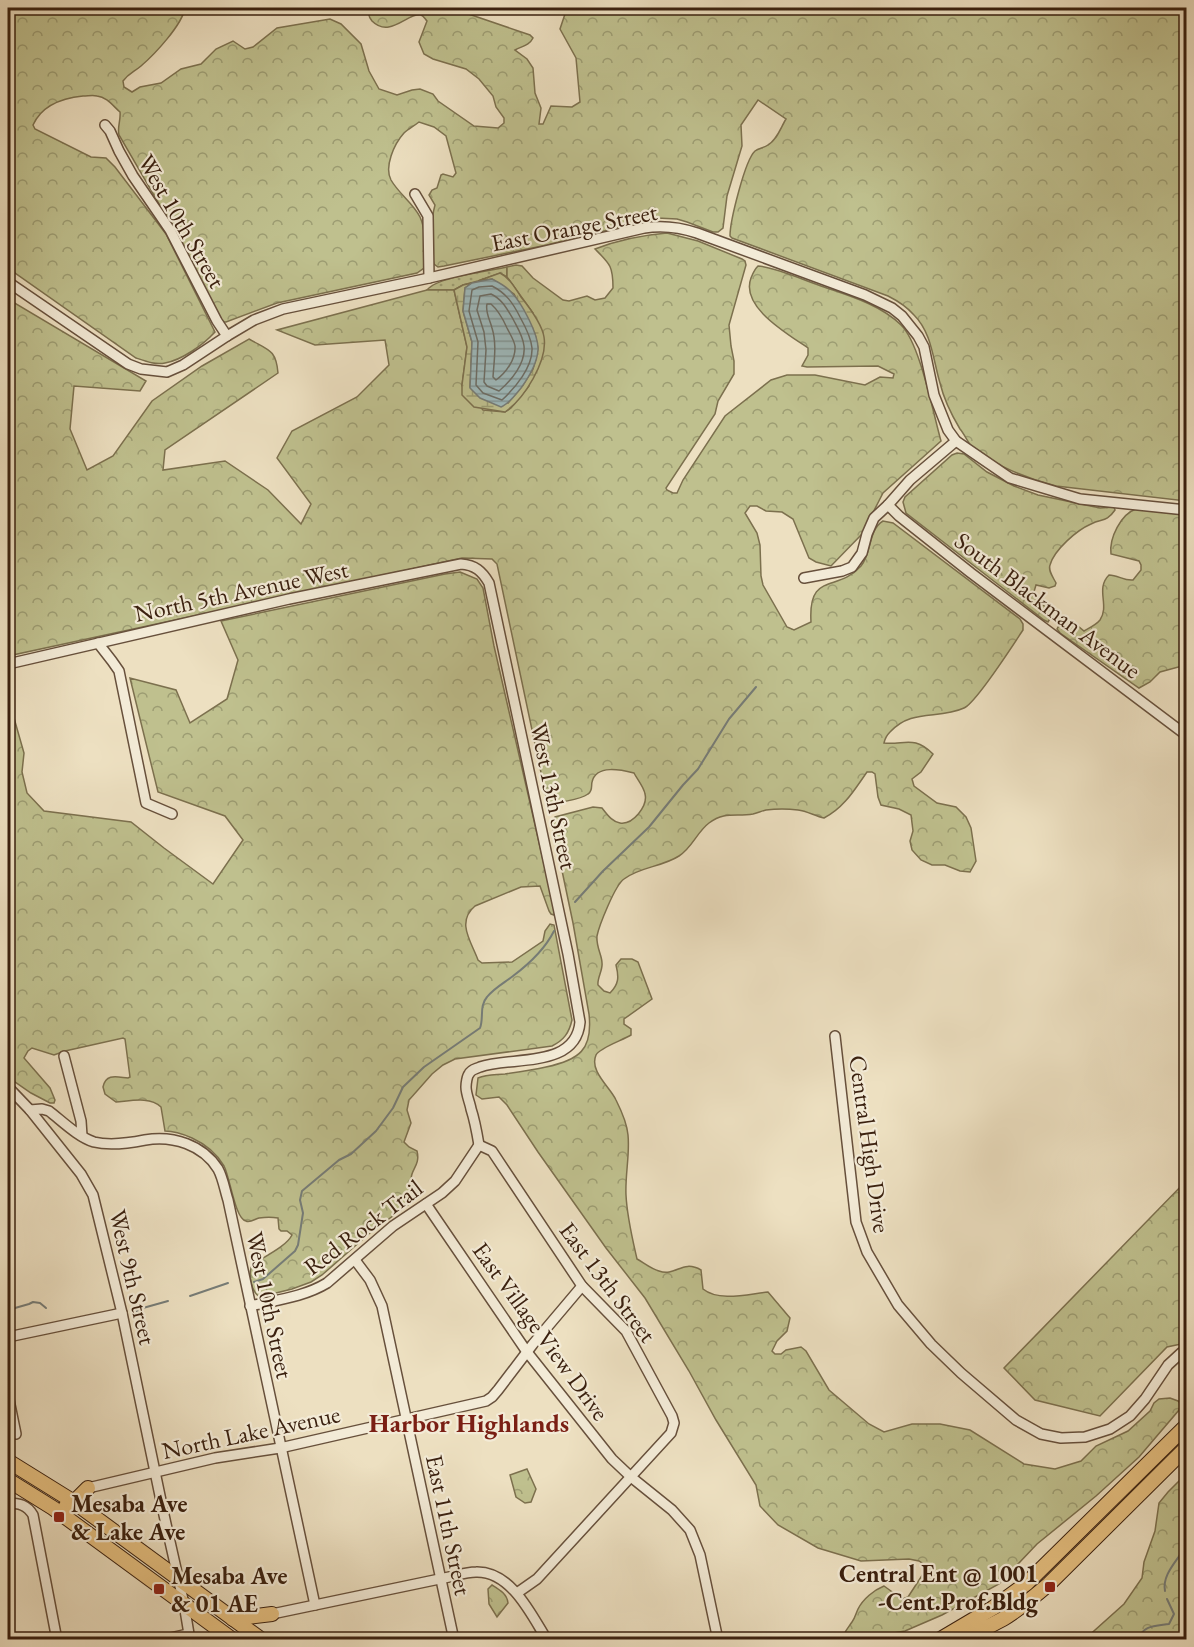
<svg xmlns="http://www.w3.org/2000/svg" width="1194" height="1647" font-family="'EB Garamond',serif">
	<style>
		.grass { fill: url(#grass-dots); stroke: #7c704e; stroke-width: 1.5 }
		.forest { fill: url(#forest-crowns); stroke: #7c704e; stroke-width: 1.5 }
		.wetland { fill: url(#wetland-marsh); stroke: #7c704e; stroke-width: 1.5 }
		.water { fill: url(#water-rules); stroke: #767c77; stroke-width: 1.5 }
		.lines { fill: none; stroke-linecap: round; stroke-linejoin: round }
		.shore { stroke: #6c6d66; stroke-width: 1.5 }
		.stream { stroke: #767c77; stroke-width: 2 }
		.minor-casing { stroke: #67503c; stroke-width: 12 }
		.highway-casing { stroke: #3a200f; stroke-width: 16 }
		.minor { stroke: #f3ebd7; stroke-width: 9 }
		.highway { stroke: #e6c080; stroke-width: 14 }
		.poi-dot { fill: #8f2418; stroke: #f3ebd7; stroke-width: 2 }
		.labels { text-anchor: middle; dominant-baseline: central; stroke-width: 4.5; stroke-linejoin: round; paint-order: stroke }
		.street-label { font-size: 24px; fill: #3a200f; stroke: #f3ebd7 }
		.poi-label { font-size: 24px; font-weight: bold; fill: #3a200f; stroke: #f3ebd7; text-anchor: start }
		.neighbourhood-label { font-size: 26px; font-weight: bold; fill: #7a1f14; stroke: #f3ebd7 }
	</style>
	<defs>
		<pattern id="grass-dots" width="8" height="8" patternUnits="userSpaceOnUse" patternTransform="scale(1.5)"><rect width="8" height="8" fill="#bfc08e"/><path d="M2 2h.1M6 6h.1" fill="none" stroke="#9c9c72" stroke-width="1.8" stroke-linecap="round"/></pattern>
		<pattern id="forest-crowns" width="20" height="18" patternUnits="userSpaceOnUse" patternTransform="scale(1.5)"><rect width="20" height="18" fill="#bfc08e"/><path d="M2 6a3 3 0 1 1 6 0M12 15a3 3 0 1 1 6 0" fill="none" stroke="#9c9c72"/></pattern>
		<pattern id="wetland-marsh" width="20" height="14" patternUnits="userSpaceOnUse" patternTransform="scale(1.5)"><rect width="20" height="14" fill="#bfc08e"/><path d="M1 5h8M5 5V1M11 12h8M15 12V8" fill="none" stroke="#9c9c72"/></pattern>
		<pattern id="water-rules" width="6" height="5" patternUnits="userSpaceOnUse" patternTransform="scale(1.5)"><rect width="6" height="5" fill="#9ebabd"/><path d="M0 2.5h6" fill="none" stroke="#829798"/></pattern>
	</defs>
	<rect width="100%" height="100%" fill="#ede0c1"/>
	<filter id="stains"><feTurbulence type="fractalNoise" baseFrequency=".00333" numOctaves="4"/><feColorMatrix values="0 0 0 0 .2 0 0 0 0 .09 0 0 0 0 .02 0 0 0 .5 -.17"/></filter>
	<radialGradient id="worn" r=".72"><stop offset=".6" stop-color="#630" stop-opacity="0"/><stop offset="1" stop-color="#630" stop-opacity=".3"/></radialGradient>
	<!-- grass -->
	<path class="grass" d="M507 267V277L500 273 478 281 463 285 454 290H427C437 277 489 271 507 267Z"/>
	<!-- forest -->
	<g class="forest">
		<path d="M8 8H185C182 25 155 54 141 66 134 72 129 73 123 81L124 87 132 92 140 87 161 83 181 69 201 64 216 49 233 41 245 49 253 47 277 28 330 19 341 24 361 44 369 71 379 89 397 95 412 90 420 89 433 94 438 101 474 126 498 128 504 123V118L496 107 493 96 479 79 466 69 433 59 424 54 419 42 427 21C425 19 424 16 421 15 408 12 390 39 372 21 368 16 368 13 370 8H451L530 35 533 38C529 46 522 46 515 50L527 59 533 68 535 93 541 108 539 124H543L551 106 572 107 580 102 576 58 560 29 567 8H1186V501L1056 486C1029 479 995 466 973 448 968 443 965 435 960 429 951 414 944 400 940 383 933 360 932 333 914 315 907 307 898 301 888 296L732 238 730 236C730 221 745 160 755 151 759 148 764 148 768 145 777 140 781 127 786 119L758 100 741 125 742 146 727 196 723 228 718 232H713L687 222 677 219 657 218 547 245 444 266 438 267 434 264 433 260C432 242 430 223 435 205L429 195 432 190 437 188 441 175 443 174 453 177 456 173 446 136 434 127 419 122C414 126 408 129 404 133 394 144 384 167 391 180 399 194 413 203 420 217 427 232 424 251 424 268L417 273 277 303 226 322H221L173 228 119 135C117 127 121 120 120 112 113 106 107 97 97 96 93 95 88 96 83 96 63 98 42 105 33 125L35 129 91 157 106 158 115 167 166 234 215 332C203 345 182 360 165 363 155 365 145 361 136 358L8 268Z"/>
		<path d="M667 233 698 241 742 259 745 261 746 265 729 325 731 346 734 361V374L718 401 715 414 666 488 667 490 673 493H677L683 480 725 416 771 380 787 375H815L865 385 880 377 893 378 894 374 878 366 807 367 802 366 808 355V348C788 334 740 307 751 278 753 273 754 270 758 266 775 267 806 281 824 287 850 296 881 305 901 325 920 343 933 413 941 441L883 493 862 534 831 566 816 562 809 558 793 519 782 512 766 511 757 506H750L745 513 757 533 760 545 761 576 763 585 787 627 794 630 811 622C808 571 837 593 861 566 872 553 868 530 883 521L893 523 1020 619 1023 624V630C1013 645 976 703 964 708 938 720 912 708 890 732 886 736 885 738 884 743 905 745 914 735 933 754L921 772 912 779 914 786 937 803 956 807 966 817 971 828 976 861 970 872 960 871 945 865H932L921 860 912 850 910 841 913 831 911 815 899 809 881 805 878 797 875 774 872 772H867C855 789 844 808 824 818 815 816 807 811 798 810 789 809 775 809 766 810 762 811 757 813 753 814 736 817 725 811 709 823 697 832 692 848 679 856 662 867 639 867 624 879 615 885 599 926 597 936 596 947 602 955 602 963 603 970 597 978 598 985L604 991 610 993C619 984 619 977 616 965L621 959H632L638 962 652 999 624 1019V1024L631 1029V1035C623 1040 599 1048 596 1055 589 1071 610 1087 616 1100 621 1110 627 1123 628 1135 630 1154 625 1175 626 1195 627 1217 632 1237 637 1259 644 1263 651 1269 659 1271 676 1277 682 1259 701 1270L703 1289C719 1302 748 1294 768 1292L790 1318 787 1331 777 1341 772 1351 775 1354H781L786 1350 801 1347 806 1351 829 1390 869 1424 884 1432 912 1424H940L970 1430 1024 1464 1055 1469 1081 1461 1096 1446 1128 1431 1150 1411 1154 1403 1159 1399 1170 1398 1178 1401 1181 1404 1179 1410 1139 1457 1096 1496 1037 1544 999 1584 942 1615 905 1631 860 1639H842C844 1632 848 1628 852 1622 855 1618 856 1613 858 1609 863 1599 874 1590 884 1586L902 1599 908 1597 925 1571 922 1563 919 1561 909 1559 861 1561 818 1548 778 1525 760 1506 756 1485 716 1420 689 1371 645 1298 606 1248 538 1152 507 1105 499 1097 482 1099 476 1095 478 1078C487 1074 495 1075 505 1074 519 1072 533 1070 546 1067 579 1060 593 1050 589 1014L573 923 552 823 555 817 593 807 602 808C607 814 612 822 620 823 633 825 648 806 645 794 644 787 637 779 634 773 622 770 596 764 592 782 591 786 593 791 588 794 581 799 554 805 547 801L497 564 492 559 462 558 8 656V299L146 381 140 391 74 386 70 429 87 470 113 456 152 401 202 366 249 339C268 350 276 349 278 373L165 450 163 470 225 461 268 490 301 524 311 504 277 458 292 431 357 397 389 365 385 340 315 345 277 330 427 290H454L467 347 462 385 483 410 505 412 511 408 529 386 533 313 507 277V267L516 265 522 266 533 278 563 300 569 301 587 296 595 300 605 298 613 288C613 266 610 264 595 249 618 240 643 235 667 233Z"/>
		<path d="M957 453 964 454 987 472 1014 486 1038 495 1100 508 1114 507 1115 510C1106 523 1102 518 1091 524 1077 530 1054 550 1050 565 1048 571 1053 577 1056 583L1055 586 1049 588 1036 585 1033 595 1039 602 1052 612 1051 617 1048 622 1044 620 906 513 903 502 905 497 952 455Z"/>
		<path d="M1136 509 1186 515V665L1160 672 1150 682 1139 688 1060 633 1057 629C1060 622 1065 622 1072 621L1084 631C1089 628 1096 625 1100 620 1110 605 1095 589 1109 575 1118 575 1124 581 1133 580L1141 570V565L1139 561 1111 554C1109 538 1121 514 1136 509Z"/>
		<path d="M460 572 477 579 483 588 494 646 555 912 554 915 551 914 549 911 540 886 521 887 475 906C456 922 471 941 478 960L482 963 512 962 543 941 545 931 550 924 554 925 572 1020C569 1033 564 1040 552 1046L455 1059 443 1065 432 1074 409 1100 407 1110 411 1123 404 1142 409 1147 417 1151C422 1171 401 1171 418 1193L416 1199 371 1232 322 1275 311 1282 292 1289 260 1297C251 1292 248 1275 252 1265 263 1257 286 1247 292 1235L287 1231H281L279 1229 278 1218C272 1217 266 1217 259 1218 255 1219 250 1223 246 1221 235 1219 230 1177 224 1166 217 1154 205 1144 192 1138 183 1134 175 1131 165 1131L161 1107C150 1096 130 1101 116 1102L105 1094 103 1087C106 1073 117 1077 128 1078L130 1077 125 1039 123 1038 65 1051 54 1055 32 1048 28 1051 24 1058 50 1088 55 1100 54 1103H50L31 1093 8 1077V713L14 718 24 753 22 772 27 793 44 811 131 822 164 848 213 884 243 840 225 816 158 792 130 678 176 690 190 723 227 699 238 660 221 621 445 574Z"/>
		<path d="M1186 1181V1343L1167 1347 1100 1416 1035 1400 1004 1368Z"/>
		<path d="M527 1469 536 1489 531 1502 525 1503 516 1497 510 1475Z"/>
		<path d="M1186 1474V1639H1085L1124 1604 1142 1578 1144 1562 1155 1531 1159 1503 1168 1492Z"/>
		<path d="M492 1585C500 1590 507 1594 508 1603L497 1617 489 1604 488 1589Z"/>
	</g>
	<!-- wetland -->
	<path class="wetland" d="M500 273C510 278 515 288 521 297 529 307 542 324 544 337 548 361 524 399 505 412L474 407 462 395V385L467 347 454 290 463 285 472 283 465 288 463 311 472 342 470 387 508 403 523 385 533 369 536 359 538 348 535 334 514 294 492 279 478 281Z"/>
	<!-- water -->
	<path class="water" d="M492 279C500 283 506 286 511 292 522 303 539 335 538 350 537 364 529 377 521 388 515 395 509 404 501 407L480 398 470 388 472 342 463 311 465 288 472 283Z"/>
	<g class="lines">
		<!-- shore -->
		<g class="shore">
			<path d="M492 286C506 293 513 303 520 317 525 326 531 337 532 348 533 367 515 388 502 400L483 393 476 385 478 342 469 311 472 290 479 287Z"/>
			<path d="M491 294C502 299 507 309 513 319 517 327 523 336 524 346 526 363 511 381 499 391L487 386 484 382 486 350 484 332 477 310 480 296Z"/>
			<path d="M487 304H491C498 310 503 319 507 328 510 334 514 340 515 346 516 359 506 373 496 380L493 377C494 361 497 344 492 328 490 320 485 312 487 304Z"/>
		</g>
		<!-- stream -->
		<g class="stream">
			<path d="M575 902 603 871 649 827 683 785 698 769 729 719 756 687"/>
			<path d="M254 1282 263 1279 295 1251 298 1245 303 1213 300 1200 302 1191 339 1160 351 1154 376 1131 393 1108 403 1087 424 1067 480 1028C484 1018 479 1006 487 997 494 988 504 983 513 976 529 964 545 949 554 931"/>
			<path d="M190 1296 228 1283"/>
			<path d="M8 1310 29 1304 33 1302 40 1303 46 1308"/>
			<path d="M132 1313 143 1308 168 1301"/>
			<path d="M1165 1591C1162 1575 1176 1562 1184 1549 1181 1541 1180 1536 1186 1530"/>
			<path d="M1138 1640C1142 1625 1156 1626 1169 1624L1174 1614 1167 1599"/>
		</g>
		<!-- minor casing -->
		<g class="minor-casing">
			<g id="minor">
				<path d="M105 125 110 131 119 151 133 176 170 230 217 321 227 336"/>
				<path d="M415 194 428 216 429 278"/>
				<path d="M8 282 128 364 141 369 167 372 183 365 227 336 254 320 283 309 429 278 644 228C663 225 679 227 697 233L865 295 892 308 902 316 918 336 924 347 934 395 948 430 956 441 1010 478 1080 499 1186 510"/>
				<path d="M888 505 899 516 971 573 1186 735"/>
				<path d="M804 578 842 571 852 567 862 553 867 534 874 518 888 505 910 480 956 441"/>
				<path d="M98 643 112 661 119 671 146 803 172 814"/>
				<path d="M8 664 289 599 461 564C475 565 482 571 489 583L568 954 580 1022C576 1069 512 1056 480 1067 476 1069 471 1069 469 1074 467 1076 466 1084 466 1087 466 1094 470 1103 471 1109 475 1121 477 1133 479 1145"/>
				<path d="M835 1036 856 1222 867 1252 898 1305 931 1344 961 1373 1016 1420 1041 1434 1061 1438 1085 1437 1110 1429 1130 1416 1145 1399 1168 1365 1181 1353 1186 1350"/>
				<path d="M64 1056 81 1121 82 1136"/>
				<path d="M8 1087 30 1110 81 1174 93 1195 122 1313 164 1515 184 1604 190 1640"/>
				<path d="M30 1110 42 1109 49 1111C62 1121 78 1137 94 1142 110 1146 130 1143 145 1140 173 1135 203 1145 218 1169 223 1178 225 1191 228 1200L315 1605"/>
				<path d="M479 1145 492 1151 582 1286 626 1331 672 1416 674 1423 671 1433 537 1579 517 1593"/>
				<path d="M426 1204 527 1352 612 1459 631 1477 672 1510 690 1530 700 1555 718 1640"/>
				<path d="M355 1260 370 1280 382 1306 454 1640"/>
				<path d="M250 1306C276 1300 304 1297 327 1283L393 1226 442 1193 455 1181 479 1145"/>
				<path d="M8 1337 122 1313"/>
				<path d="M8 1395 16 1434"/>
				<path d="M88 1488 215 1458 280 1448 486 1401 492 1397 498 1390 533 1344 582 1286"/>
				<path d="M8 1503C19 1503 27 1505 33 1515L57 1640"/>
				<path d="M272 1614 449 1577C458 1575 467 1572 476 1572 511 1571 531 1614 547 1640"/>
				<path d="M161 1640 188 1634"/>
			</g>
		</g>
		<!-- highway casing -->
		<g class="highway-casing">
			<g id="highway">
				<path d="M8 1461 74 1502 262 1640"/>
				<path d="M8 1480 53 1508 233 1640"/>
				<path d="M66 1506 74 1502 88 1488"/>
				<path d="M233 1619 272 1614"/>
				<path d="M949 1638C994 1630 1015 1613 1049 1584L1186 1448"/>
				<path d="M939 1640 993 1608 1027 1583 1186 1426"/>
			</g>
		</g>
		<!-- minor -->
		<use href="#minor" class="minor"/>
		<!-- highway -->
		<use href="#highway" class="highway"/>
	</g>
	<!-- markers -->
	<g class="poi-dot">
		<rect x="53" y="1511" width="12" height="12" rx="3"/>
		<rect x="1044" y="1581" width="12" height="12" rx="3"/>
		<rect x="153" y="1583" width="12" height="12" rx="3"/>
	</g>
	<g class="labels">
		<!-- street labels -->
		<g class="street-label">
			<text transform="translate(182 221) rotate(60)">West 10th Street</text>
			<text transform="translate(574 227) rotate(-11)">East Orange Street</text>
			<text transform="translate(241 591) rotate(-12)">North 5th Avenue West</text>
			<text transform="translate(1048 605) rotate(37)">South Blackman Avenue</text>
			<text transform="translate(554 796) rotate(78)">West 13th Street</text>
			<text transform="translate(870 1144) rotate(82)">Central High Drive</text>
			<text transform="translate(363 1227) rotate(-37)">Red Rock Trail</text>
			<text transform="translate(133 1277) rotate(77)">West 9th Street</text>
			<text transform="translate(608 1282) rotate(53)">East 13th Street</text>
			<text transform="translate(270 1305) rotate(78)">West 10th Street</text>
			<text transform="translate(541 1331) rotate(54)">East Village View Drive</text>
			<text transform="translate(251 1432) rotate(-12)">North Lake Avenue</text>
			<text transform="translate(449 1525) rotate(78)">East 11th Street</text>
		</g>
		<!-- poi labels -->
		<g class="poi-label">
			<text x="71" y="1503">Mesaba Ave<tspan x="71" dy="28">&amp; Lake Ave</tspan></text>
			<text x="1038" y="1573" text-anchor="end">Central Ent @ 1001<tspan x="1038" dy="28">-Cent.Prof.Bldg</tspan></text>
			<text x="171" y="1575">Mesaba Ave<tspan x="171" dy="28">&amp; 01 AE</tspan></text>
		</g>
		<!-- neighbourhood labels -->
		<g class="neighbourhood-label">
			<text x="469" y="1423">Harbor Highlands</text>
		</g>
	</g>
	<!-- margin -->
	<rect width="1194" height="1647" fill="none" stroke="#ede0c1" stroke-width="30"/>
	<rect x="9" y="9" width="1176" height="1629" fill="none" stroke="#3a200f" stroke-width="3"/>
	<rect x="15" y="15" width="1164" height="1617" fill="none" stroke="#3a200f" stroke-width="1.5"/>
	<rect width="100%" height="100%" filter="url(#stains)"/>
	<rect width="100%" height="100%" fill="url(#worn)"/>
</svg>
